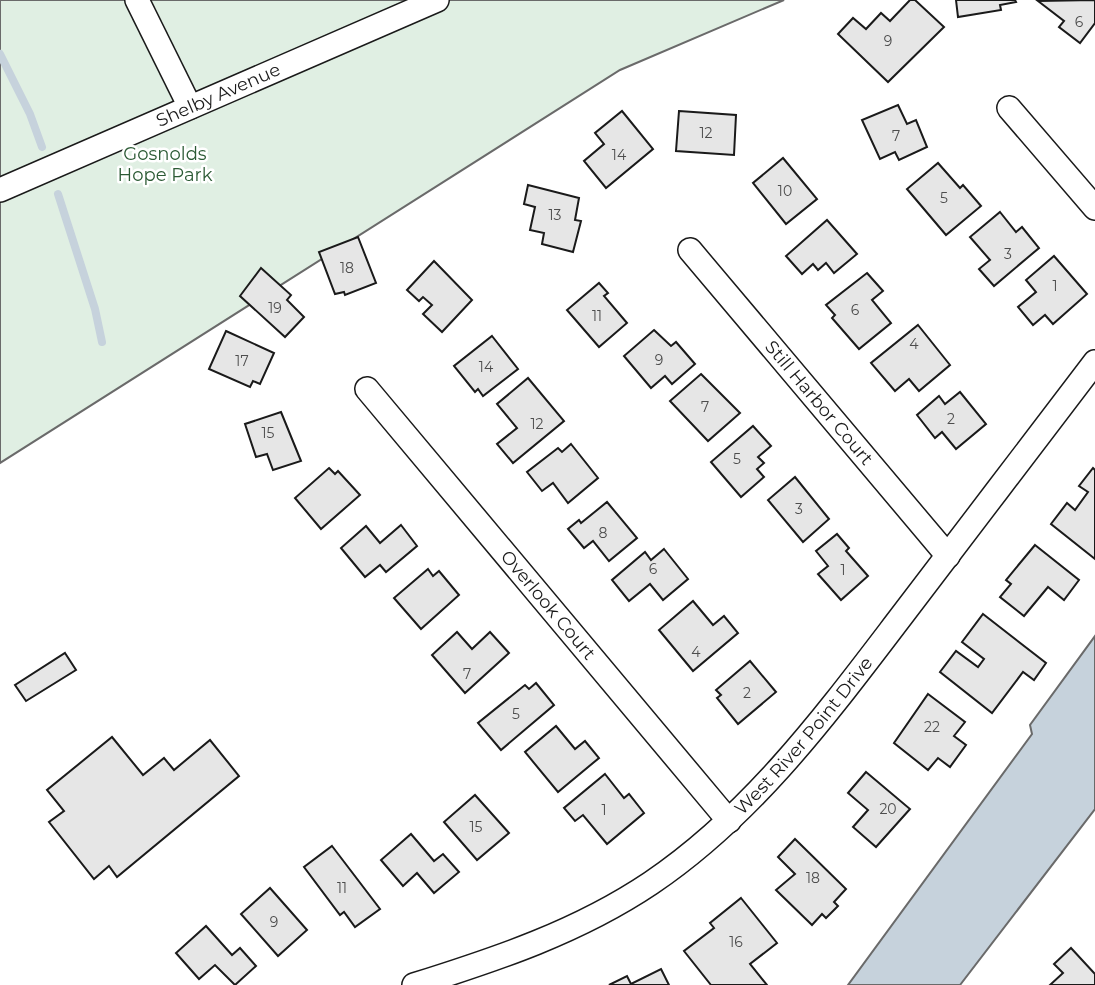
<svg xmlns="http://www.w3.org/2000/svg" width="1095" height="985" font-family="Montserrat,sans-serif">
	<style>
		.green { fill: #e0efe3; stroke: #6a6a6a; stroke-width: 2 }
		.water { fill: #c6d2dc; stroke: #6a6a6a; stroke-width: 2 }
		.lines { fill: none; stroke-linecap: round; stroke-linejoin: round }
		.stream { stroke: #c6d2dc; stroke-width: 8 }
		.building { fill: #e6e6e6; stroke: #1a1a1a; stroke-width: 2 }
		.minor-casing { stroke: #1a1a1a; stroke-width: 26 }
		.minor { stroke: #fff; stroke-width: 23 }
		.labels { text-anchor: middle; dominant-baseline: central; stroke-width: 5; stroke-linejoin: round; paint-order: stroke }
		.number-label { font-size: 14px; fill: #4d4d4d }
		.street-label { font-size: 18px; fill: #1a1a1a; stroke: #fff }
		.park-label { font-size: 18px; fill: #2b5a34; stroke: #fff }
	</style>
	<rect width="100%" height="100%" fill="#fff"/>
	<!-- green -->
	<path class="green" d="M0 0H784L620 70 0 463Z"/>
	<!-- water -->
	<path class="water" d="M1095 636V809L960 985H848L1032 734 1030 725Z"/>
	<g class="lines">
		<!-- stream -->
		<g class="stream">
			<path d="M0 54 30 114 42 147"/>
			<path d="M58 194 95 309 102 342"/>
		</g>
	</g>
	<!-- building -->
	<g class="building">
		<path d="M910 0H915L944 27 888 82 838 34 853 18 866 29 881 13 890 21Z"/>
		<path d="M956 0H1015L1016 2 1000 5 1001 10 958 17Z"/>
		<path d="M1095 0V23L1080 43 1059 27 1064 21 1038 1Z"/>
		<path d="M898 105 907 124 916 120 927 147 899 160 895 152 880 159 862 120Z"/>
		<path d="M622 111 653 149 606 188 584 161 604 144 595 133Z"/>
		<path d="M679 111 736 115 734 155 676 151Z"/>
		<path d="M783 158 817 199 786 224 753 183Z"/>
		<path d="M938 163 960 188 963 185 981 206 946 235 907 189Z"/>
		<path d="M528 185 579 198 575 220 581 221 573 252 542 244 544 233 530 230 535 207 524 204Z"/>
		<path d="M1000 212 1016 232 1022 227 1039 248 994 286 979 269 990 260 970 237Z"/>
		<path d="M827 220 857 254 834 273 826 263 818 270 813 264 802 274 786 256Z"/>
		<path d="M358 237 376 283 345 295 344 292 335 294 319 252Z"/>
		<path d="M1054 256 1087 294 1053 324 1045 315 1033 325 1018 307 1036 292 1026 280Z"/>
		<path d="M434 261 472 300 442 332 423 314 432 305 423 297 419 301 407 290Z"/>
		<path d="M261 268 291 295 287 300 304 317 285 337 240 296Z"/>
		<path d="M867 273 883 291 872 300 891 323 859 349 832 318 835 315 826 305Z"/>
		<path d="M599 283 608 293 604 296 627 323 599 347 567 310Z"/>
		<path d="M918 325 950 365 919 391 909 379 895 391 871 363Z"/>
		<path d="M654 330 671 346 676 342 695 364 672 384 665 376 651 388 624 356Z"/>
		<path d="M226 331 274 353 260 384 253 381 250 387 209 369Z"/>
		<path d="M492 336 518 369 483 396 478 389 475 392 454 366Z"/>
		<path d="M701 374 740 413 708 441 670 401Z"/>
		<path d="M528 378 564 421 513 463 497 444 517 428 497 404Z"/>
		<path d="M960 392 986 424 956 449 942 432 935 438 917 415 939 396 945 404Z"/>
		<path d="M281 412 301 461 273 470 267 454 256 457 245 424Z"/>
		<path d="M753 426 771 446 758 457 764 463 757 469 764 477 741 497 711 462Z"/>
		<path d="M571 444 598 478 568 503 553 483 542 491 527 472 558 448 562 452Z"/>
		<path d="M329 468 335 474 338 471 360 495 321 529 295 498Z"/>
		<path d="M1093 468 1095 470V559L1051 524 1067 503 1075 510 1088 492 1079 486Z"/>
		<path d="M795 477 829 519 803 542 768 500Z"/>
		<path d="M607 502 637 538 609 561 593 541 584 548 568 529 579 520 581 523Z"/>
		<path d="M401 525 417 546 386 572 380 565 365 577 341 548 366 526 380 543Z"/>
		<path d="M837 534 849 548 846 551 868 576 841 600 818 574 828 566 816 551Z"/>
		<path d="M1035 545 1079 580 1064 600 1048 587 1024 616 1000 597 1011 584 1006 580Z"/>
		<path d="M664 549 688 579 663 600 650 584 629 601 612 580 645 552 651 560Z"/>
		<path d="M428 569 433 576 439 571 459 595 421 629 394 598Z"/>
		<path d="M693 601 713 625 724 616 738 633 693 671 659 630Z"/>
		<path d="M983 614 1046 663 1034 680 1023 672 992 713 940 672 956 651 978 667 984 659 962 642Z"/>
		<path d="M457 632 472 649 490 632 509 653 465 693 432 655Z"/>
		<path d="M65 653 76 670 26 701 15 685Z"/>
		<path d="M750 661 776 692 738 724 717 698 721 695 716 690Z"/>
		<path d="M536 683 554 705 501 750 478 723 525 685 529 689Z"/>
		<path d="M928 694 965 722 954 736 966 745 950 767 938 758 928 770 894 743Z"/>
		<path d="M556 726 575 749 585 741 599 758 558 792 525 752Z"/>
		<path d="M112 737 143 775 164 758 174 770 210 740 239 776 117 877 109 866 94 879 49 822 64 811 47 790Z"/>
		<path d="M866 772 910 809 876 847 853 827 868 810 848 793Z"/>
		<path d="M605 774 624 798 629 794 644 813 607 844 583 815 575 821 564 808Z"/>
		<path d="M475 795 509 833 477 860 444 822Z"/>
		<path d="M411 834 434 861 443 854 459 872 434 893 417 873 403 886 381 860Z"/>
		<path d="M795 839 846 889 834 902 838 906 826 918 822 914 812 925 776 890 795 874 778 857Z"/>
		<path d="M332 846 380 909 355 927 344 912 340 915 304 867Z"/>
		<path d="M270 888 307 930 278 956 241 914Z"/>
		<path d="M741 898 777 943 750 964 767 985H711L684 951 714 928 710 923Z"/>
		<path d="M206 926 232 955 240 948 256 966 235 985 215 965 199 979 176 953Z"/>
		<path d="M1071 948 1095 974V985H1050L1063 973 1054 964Z"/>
		<path d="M661 969 669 985H609L627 976 631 984Z"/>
	</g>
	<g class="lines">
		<!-- minor casing -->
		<g class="minor-casing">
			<g id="minor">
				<path d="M137 0 190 107"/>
				<path d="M1009 108 1095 208"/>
				<path id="s1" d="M0 190 437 0"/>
				<path id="s2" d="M690 250 948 556"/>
				<path id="s3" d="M367 389 729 821"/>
				<path id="s4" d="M414 985C497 959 578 932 651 883 753 814 826 715 900 618 965 533 1030 447 1095 362"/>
			</g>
		</g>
		<!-- minor -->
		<use href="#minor" class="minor"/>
	</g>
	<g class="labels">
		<!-- number labels -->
		<g class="number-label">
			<text x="1079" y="22">6</text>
			<text x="888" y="41">9</text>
			<text x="706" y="133">12</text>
			<text x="896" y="136">7</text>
			<text x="619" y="155">14</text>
			<text x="785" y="191">10</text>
			<text x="944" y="198">5</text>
			<text x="555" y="215">13</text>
			<text x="1008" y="254">3</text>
			<text x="347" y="268">18</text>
			<text x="1055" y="286">1</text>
			<text x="275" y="308">19</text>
			<text x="855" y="310">6</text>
			<text x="597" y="316">11</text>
			<text x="914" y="344">4</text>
			<text x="659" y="360">9</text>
			<text x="242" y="361">17</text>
			<text x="486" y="367">14</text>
			<text x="705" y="407">7</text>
			<text x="951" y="419">2</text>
			<text x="537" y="424">12</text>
			<text x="268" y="433">15</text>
			<text x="737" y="459">5</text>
			<text x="799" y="509">3</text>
			<text x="603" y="533">8</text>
			<text x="653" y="569">6</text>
			<text x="843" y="570">1</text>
			<text x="696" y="652">4</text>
			<text x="467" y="674">7</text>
			<text x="747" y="693">2</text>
			<text x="516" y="714">5</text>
			<text x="932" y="727">22</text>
			<text x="888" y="809">20</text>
			<text x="604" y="810">1</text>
			<text x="476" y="827">15</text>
			<text x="813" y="878">18</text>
			<text x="342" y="888">11</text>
			<text x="274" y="922">9</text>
			<text x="736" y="942">16</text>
		</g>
		<!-- street labels -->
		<g class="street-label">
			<text stroke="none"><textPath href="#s1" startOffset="238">Shelby Avenue</textPath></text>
			<text stroke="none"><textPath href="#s2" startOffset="200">Still Harbor Court</textPath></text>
			<text stroke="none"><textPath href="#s3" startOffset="282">Overlook Court</textPath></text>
			<text stroke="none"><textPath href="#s4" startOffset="472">West River Point Drive</textPath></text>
		</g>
		<!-- park labels -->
		<g class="park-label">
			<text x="165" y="154">Gosnolds<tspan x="165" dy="21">Hope Park</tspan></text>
		</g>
	</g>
</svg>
